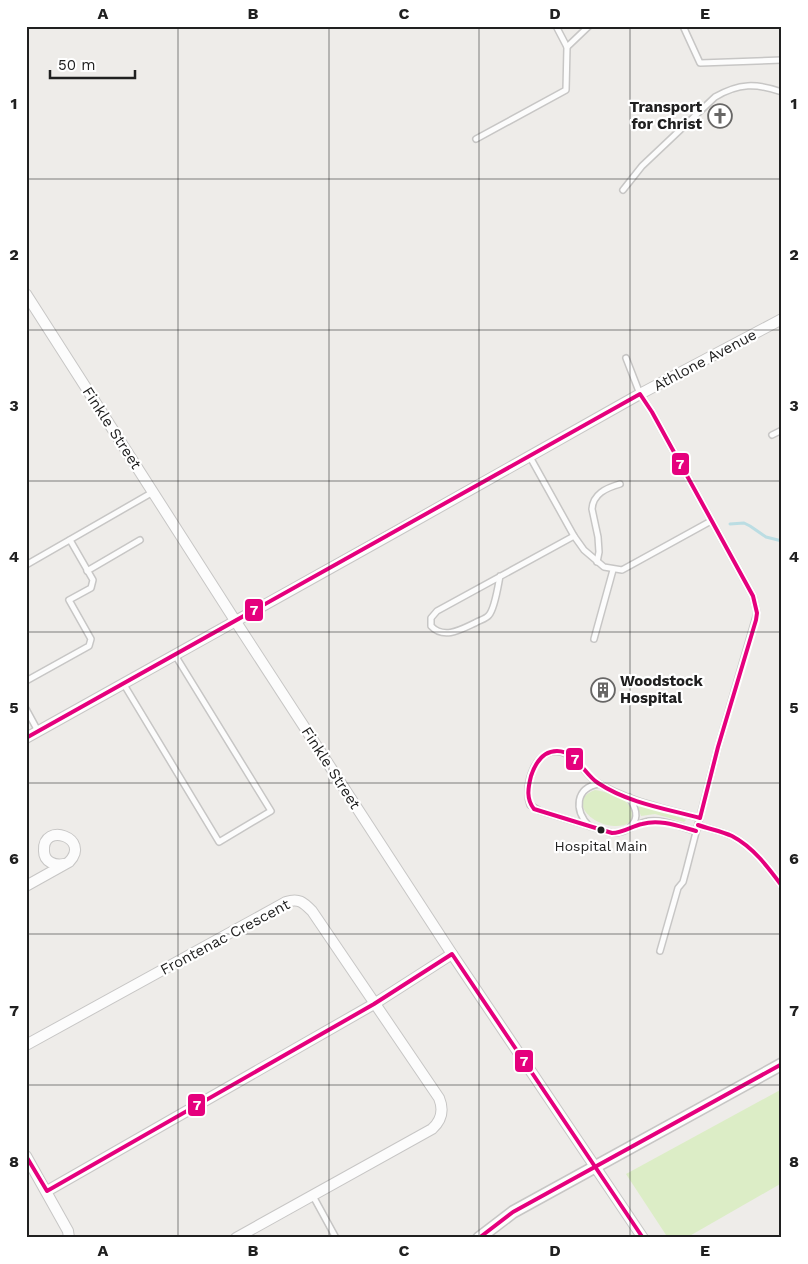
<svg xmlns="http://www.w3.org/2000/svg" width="808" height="1264" font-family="'Work Sans',sans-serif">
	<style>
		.grass { fill: #dcedc6 }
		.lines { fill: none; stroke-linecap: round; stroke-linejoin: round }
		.stream { stroke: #bbdde3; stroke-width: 3 }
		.service-casing { stroke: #c7c6c5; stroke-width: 8 }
		.minor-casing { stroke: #c7c6c5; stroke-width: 12 }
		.tertiary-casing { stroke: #c7c6c5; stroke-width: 14 }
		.service { stroke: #fcfcfc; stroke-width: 5 }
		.minor { stroke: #fcfcfc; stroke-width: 10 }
		.tertiary { stroke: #fcfcfc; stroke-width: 11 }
		.bus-1-casing { stroke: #fff; stroke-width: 8 }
		.bus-1 { stroke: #e5007d; stroke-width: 4 }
		.grid { fill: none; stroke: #202020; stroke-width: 1; stroke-opacity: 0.55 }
		.bus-dot { fill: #202020; stroke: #fff; stroke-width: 2 }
		.labels { text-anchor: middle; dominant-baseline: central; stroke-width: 4.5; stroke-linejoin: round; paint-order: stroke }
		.bus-label { font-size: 14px; fill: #202020; stroke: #fff }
		.poi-label { font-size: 15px; font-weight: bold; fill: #202020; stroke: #fff; text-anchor: end }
		.street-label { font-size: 15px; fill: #202020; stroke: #fff }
		.line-badge { stroke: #fff; stroke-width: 2 }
		.badge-label { font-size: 14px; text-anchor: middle; font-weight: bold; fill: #fff }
		.neatline { fill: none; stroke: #202020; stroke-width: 2 }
		.grid-label { font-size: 16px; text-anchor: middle; font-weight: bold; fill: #202020 }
	</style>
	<rect width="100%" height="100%" fill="#eeece9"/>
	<!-- grass -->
	<g class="grass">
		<path d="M595 790C611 792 640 802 631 822 606 838 560 803 595 790Z"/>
		<path d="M641 805 682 818 686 820 684 822 655 814 641 816 638 808Z"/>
		<path d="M782 1089V1183L686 1238H668L626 1174Z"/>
	</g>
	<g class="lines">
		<!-- stream -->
		<path class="stream" d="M730 524 744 523 750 526 766 537 782 541"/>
		<!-- service casing -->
		<g class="service-casing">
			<g id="service">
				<path d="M683 26 700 63 782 60"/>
				<path d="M567 47 589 26"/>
				<path d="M476 139 566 90 567 47 556 26"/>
				<path d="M623 190 642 166 715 97C739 83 756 83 782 92"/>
				<path d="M626 358 640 394 652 412 753 596 757 613 718 747 686 871 683 882 678 888 660 951"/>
				<path d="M772 435 782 430"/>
				<path d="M530 457 574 536 584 550 604 567 622 570 711 521"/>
				<path d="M597 562 599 552 598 537 592 509C593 494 606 488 620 484"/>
				<path d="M26 565 153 492"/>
				<path d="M87 571 140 540"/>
				<path d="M500 576C498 586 495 608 489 615 486 619 480 620 475 623 462 629 444 640 431 626V618L437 611 574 536"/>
				<path d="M594 639 613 570"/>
				<path d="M26 681 89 646 91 639 69 600 91 588 93 580 70 540"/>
				<path d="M123 683 219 842 271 811 175 655"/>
				<path d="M26 709 38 731"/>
				<path d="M629 797C635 807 640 817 631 826"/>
				<path d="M698 825C709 829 721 831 732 836 753 847 768 867 782 886"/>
				<path d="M589 826C574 810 575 788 599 784"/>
				<path d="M696 831C682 828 664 819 649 821 636 823 625 834 612 833L540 811 530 805C523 785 535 747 561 752 577 755 585 775 598 783 627 801 668 809 700 818"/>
				<path d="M313 1196 336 1238"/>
			</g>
		</g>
		<!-- minor casing -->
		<g class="minor-casing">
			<g id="minor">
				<path d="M26 294 236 622 452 954 643 1238"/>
				<path d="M26 738 397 531 640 394 782 319"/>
				<path d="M26 886 69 862C92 838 42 821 44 851 44 862 55 866 64 864"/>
				<path d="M26 1045 286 902C299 898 303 902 312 911L439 1098C444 1110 442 1120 432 1129L236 1238"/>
				<path d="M26 1156 68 1231 69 1238"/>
				<path d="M47 1191 374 1004 452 954"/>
			</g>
		</g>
		<!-- tertiary casing -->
		<g class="tertiary-casing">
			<path id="tertiary" d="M479 1238 513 1212 782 1064"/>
		</g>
		<!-- service -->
		<use href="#service" class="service"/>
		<!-- minor -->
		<use href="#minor" class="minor"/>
		<!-- tertiary -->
		<use href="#tertiary" class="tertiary"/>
		<!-- bus-1 casing -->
		<g class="bus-1-casing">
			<g id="bus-1">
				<path d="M26 738 640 394 652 412 753 596 757 613 756 620 718 747 700 818C667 809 628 803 598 783 584 774 576 751 557 751 542 751 535 764 531 776 528 788 526 799 534 809L612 833C623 833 632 826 642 824 660 819 678 826 696 831"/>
				<path d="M698 825C709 829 721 831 732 836 753 847 768 867 782 886"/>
				<path d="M26 1156 47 1191 374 1004 452 954 643 1238"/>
				<path d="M479 1238 513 1212 782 1064"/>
			</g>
		</g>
		<!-- bus-1 -->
		<use href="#bus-1" class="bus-1"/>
	</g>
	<!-- grid -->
	<path class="grid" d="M178 26V1238M329 26V1238M479 26V1238M630 26V1238M26 179H782M26 330H782M26 481H782M26 632H782M26 783H782M26 934H782M26 1085H782"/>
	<!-- icons -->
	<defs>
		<g id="church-ring" transform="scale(1.25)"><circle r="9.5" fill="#fff" stroke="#686766" stroke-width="1.5"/><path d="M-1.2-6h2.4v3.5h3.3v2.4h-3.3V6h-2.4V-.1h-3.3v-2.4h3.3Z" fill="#686766"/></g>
		<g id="building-ring" transform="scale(1.25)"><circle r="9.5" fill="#fff" stroke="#686766" stroke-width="1.5"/><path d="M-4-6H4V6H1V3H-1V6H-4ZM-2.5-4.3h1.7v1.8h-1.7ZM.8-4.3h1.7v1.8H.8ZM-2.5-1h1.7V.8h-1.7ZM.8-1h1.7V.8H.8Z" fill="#686766"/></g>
	</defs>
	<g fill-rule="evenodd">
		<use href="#church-ring" x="720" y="116"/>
		<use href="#building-ring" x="603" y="690"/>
	</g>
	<!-- markers -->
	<circle class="bus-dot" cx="601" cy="830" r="4.5"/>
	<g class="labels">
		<!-- bus labels -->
		<g class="bus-label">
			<text x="601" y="846">Hospital Main</text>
		</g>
		<!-- poi labels -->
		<g class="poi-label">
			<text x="702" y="107">Transport<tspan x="702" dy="17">for Christ</tspan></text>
			<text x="620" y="681" text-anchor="start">Woodstock<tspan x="620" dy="17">Hospital</tspan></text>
		</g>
		<!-- street labels -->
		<g class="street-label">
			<text transform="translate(705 360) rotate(-28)">Athlone Avenue</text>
			<text transform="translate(112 428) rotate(57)">Finkle Street</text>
			<text transform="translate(331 768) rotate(57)">Finkle Street</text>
			<text transform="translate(225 937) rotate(-28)">Frontenac Crescent</text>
		</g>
	</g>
	<g class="line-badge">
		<rect x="671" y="452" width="19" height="24" rx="5" fill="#e5007d"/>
		<rect x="244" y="598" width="20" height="24" rx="5" fill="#e5007d"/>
		<rect x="565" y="747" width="19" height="24" rx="5" fill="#e5007d"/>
		<rect x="514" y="1049" width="20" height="24" rx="5" fill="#e5007d"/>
		<rect x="187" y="1093" width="19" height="24" rx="5" fill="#e5007d"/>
	</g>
	<g class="badge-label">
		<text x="680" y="469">7</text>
		<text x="254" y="615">7</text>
		<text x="575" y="764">7</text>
		<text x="524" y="1066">7</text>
		<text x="197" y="1110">7</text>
	</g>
	<!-- border -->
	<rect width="808" height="1264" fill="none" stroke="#ffffff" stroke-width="55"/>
	<!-- scale -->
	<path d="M50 70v8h85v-8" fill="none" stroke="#202020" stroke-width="2.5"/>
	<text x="58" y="70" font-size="15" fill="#202020" stroke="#ffffff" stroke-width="4" paint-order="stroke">50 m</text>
	<rect x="28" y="28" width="752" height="1208" class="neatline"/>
	<g class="grid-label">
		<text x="103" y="19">A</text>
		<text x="253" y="19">B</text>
		<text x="404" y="19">C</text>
		<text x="555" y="19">D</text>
		<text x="705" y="19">E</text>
		<text x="14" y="109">1</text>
		<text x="794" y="109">1</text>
		<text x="14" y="260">2</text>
		<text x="794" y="260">2</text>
		<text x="14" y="411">3</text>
		<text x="794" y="411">3</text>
		<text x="14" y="562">4</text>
		<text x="794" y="562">4</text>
		<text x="14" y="713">5</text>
		<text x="794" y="713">5</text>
		<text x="14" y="864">6</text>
		<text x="794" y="864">6</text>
		<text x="14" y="1016">7</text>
		<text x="794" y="1016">7</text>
		<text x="14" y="1167">8</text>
		<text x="794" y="1167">8</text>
		<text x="103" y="1256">A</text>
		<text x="253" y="1256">B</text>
		<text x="404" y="1256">C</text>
		<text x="555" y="1256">D</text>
		<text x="705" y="1256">E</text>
	</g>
</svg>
